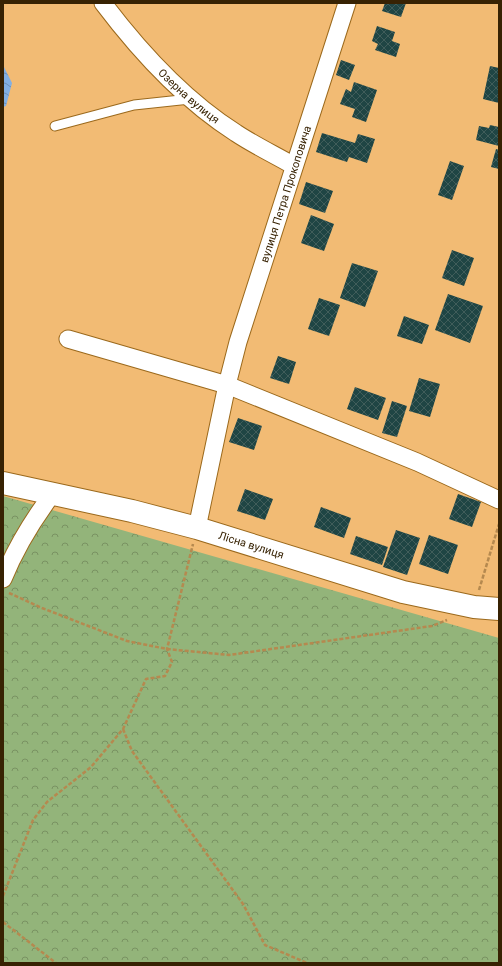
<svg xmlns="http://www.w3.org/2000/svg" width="502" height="966" font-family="Roboto,sans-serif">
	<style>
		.forest { fill: url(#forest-crowns) }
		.water { fill: url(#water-waves) }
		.building { fill: url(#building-cross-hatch) }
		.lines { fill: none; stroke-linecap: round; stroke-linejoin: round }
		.service-casing { stroke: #9b691c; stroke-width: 11 }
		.minor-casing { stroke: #9b691c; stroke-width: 19 }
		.tertiary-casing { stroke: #9b691c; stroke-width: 24 }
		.path { stroke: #b5894f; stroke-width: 2.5; stroke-dasharray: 4 2; stroke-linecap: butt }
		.service { stroke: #fff; stroke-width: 9 }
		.minor { stroke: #fff; stroke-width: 17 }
		.tertiary { stroke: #fff; stroke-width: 22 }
		.labels { text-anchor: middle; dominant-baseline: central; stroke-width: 4; stroke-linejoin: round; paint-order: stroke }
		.street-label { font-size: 11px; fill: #372203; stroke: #fee2c0 }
	</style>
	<defs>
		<pattern id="forest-crowns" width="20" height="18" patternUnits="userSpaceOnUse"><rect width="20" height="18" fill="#93b47a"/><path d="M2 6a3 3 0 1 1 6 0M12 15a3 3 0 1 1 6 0" fill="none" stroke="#799262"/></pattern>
		<pattern id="water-waves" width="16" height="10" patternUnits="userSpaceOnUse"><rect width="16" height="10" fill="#82b0e4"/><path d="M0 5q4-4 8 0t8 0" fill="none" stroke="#6b8fb7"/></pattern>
		<pattern id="building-cross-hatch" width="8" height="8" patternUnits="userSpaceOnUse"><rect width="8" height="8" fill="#1f4544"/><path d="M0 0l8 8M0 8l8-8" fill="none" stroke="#405d5a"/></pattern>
	</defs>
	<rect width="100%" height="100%" fill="#f2bb74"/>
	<!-- forest -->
	<path class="forest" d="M3 496 499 638V963H3Z"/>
	<!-- water -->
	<path class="water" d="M3 65 12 83 6 106 3 107Z"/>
	<!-- building -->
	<g class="building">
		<path d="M385 3H406L401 17 382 11Z"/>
		<path d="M377 26 395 32 392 41 400 44 396 57 375 50 378 44 372 41Z"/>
		<path d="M341 60 355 65 349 80 336 75Z"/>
		<path d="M490 66 499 68V103L483 99Z"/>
		<path d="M354 82 377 90 366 122 352 117 355 109 340 104 346 89 351 92Z"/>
		<path d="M490 125 499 127V146L476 140 479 126 489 128Z"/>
		<path d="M322 133 355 143 358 134 375 139 367 163 349 157 347 162 316 152Z"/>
		<path d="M496 149 499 150V169L491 167Z"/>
		<path d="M450 161 464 166 452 200 438 195Z"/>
		<path d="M306 182 333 191 325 213 299 204Z"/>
		<path d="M311 215 334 224 324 251 301 243Z"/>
		<path d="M452 250 474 258 464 286 442 278Z"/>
		<path d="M352 263 378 271 365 307 340 298Z"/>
		<path d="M448 294 483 306 470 343 435 330Z"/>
		<path d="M319 298 340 305 329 336 308 329Z"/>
		<path d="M404 316 429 325 422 344 397 336Z"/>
		<path d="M278 356 296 362 289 384 270 378Z"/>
		<path d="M419 378 440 384 430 417 409 411Z"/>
		<path d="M355 387 386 398 378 420 347 409Z"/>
		<path d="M392 401 407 406 397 437 382 433Z"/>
		<path d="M238 418 262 426 254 450 229 442Z"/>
		<path d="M245 489 273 499 265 520 237 511Z"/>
		<path d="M458 494 481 502 472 527 449 519Z"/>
		<path d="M321 507 351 518 344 538 314 527Z"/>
		<path d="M396 530 420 538 407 575 383 567Z"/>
		<path d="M429 535 458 545 448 574 419 564Z"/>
		<path d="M356 536 388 547 382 565 350 554Z"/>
	</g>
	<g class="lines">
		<!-- service casing -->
		<g class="service-casing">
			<path id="service" d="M55 126 134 105 190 99"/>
		</g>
		<!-- minor casing -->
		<g class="minor-casing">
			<g id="minor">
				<path id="s1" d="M103 3C140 52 184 100 236 133 254 145 275 155 294 166"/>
				<path d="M68 339 227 385 417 462 499 500"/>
				<path id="s2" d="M197 528 227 385 238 342 347 3"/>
				<path d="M3 579C16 547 32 521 53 493"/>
			</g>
		</g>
		<!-- tertiary casing -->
		<g class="tertiary-casing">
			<g id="tertiary">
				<path id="s3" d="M3 483 132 511 197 528 403 592 474 607 499 609"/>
			</g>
		</g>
		<!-- path -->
		<g class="path">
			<path d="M479 590 499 524"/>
			<path d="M9 593 42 608 127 641 167 649 229 655 432 626 447 620"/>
			<path d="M123 729 132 751 243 904 265 945 307 963"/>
			<path d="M3 896 33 820 47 802 91 767 123 729 146 679 165 676 172 662 167 649 193 544"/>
			<path d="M3 922 56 963"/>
		</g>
		<!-- service -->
		<use href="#service" class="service"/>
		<!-- minor -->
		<use href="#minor" class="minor"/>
		<!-- tertiary -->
		<use href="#tertiary" class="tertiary"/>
	</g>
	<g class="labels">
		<!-- street labels -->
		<g class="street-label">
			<text stroke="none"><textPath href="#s1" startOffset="127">Озерна вулиця</textPath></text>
			<text stroke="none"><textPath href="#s2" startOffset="346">вулиця Петра Прокоповича</textPath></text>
			<text stroke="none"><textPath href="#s3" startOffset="256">Лісна вулиця</textPath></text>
		</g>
	</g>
	<!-- border -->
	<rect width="502" height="966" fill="none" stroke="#372203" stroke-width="8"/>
</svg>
